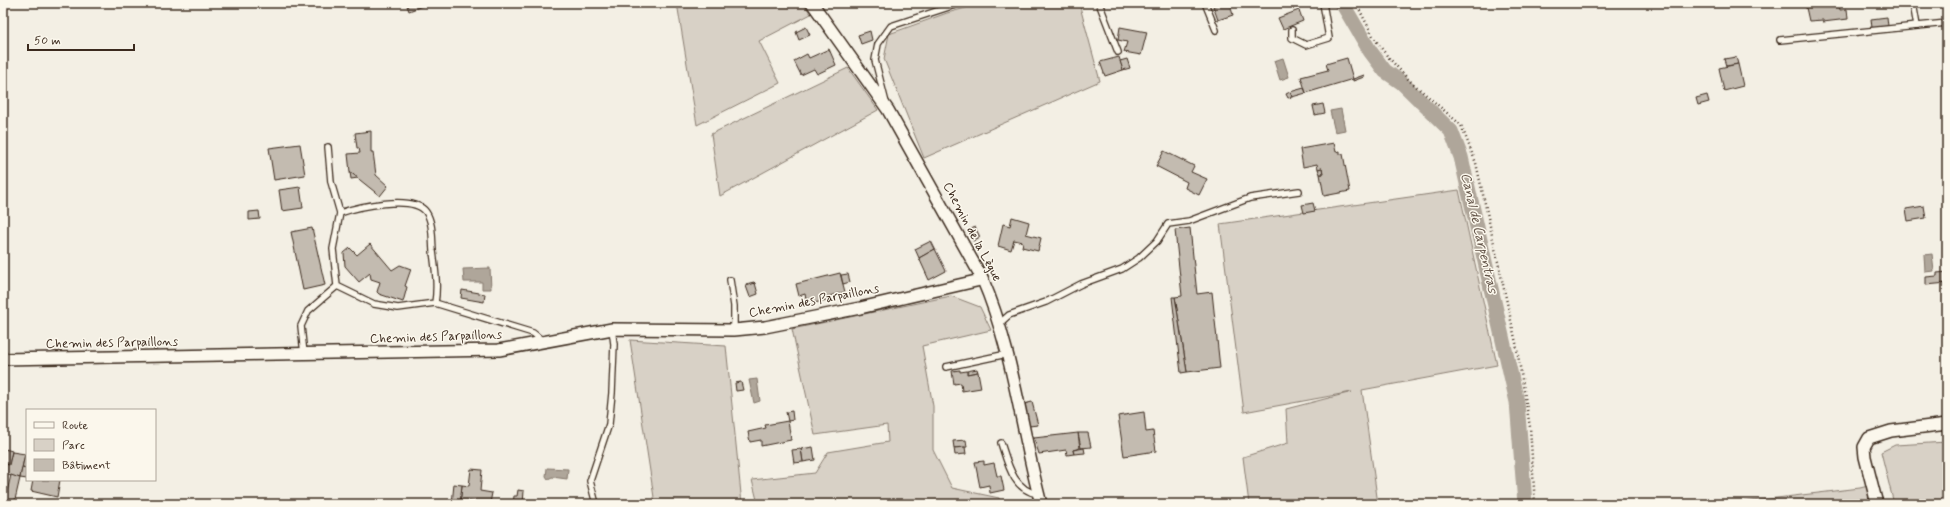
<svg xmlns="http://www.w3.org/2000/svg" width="1950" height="507" font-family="Mynerve,sans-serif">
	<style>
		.green { fill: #d8d1c6; stroke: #8a7e72 }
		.water { fill: #afa69a; stroke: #817468 }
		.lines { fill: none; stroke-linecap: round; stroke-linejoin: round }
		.canal { stroke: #afa69a; stroke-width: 15 }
		.building { fill: #c3bbb0; stroke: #3b2a1e }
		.lane-casing { stroke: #3b2a1e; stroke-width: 8 }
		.street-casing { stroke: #3b2a1e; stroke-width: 14 }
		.path { stroke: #3b2a1e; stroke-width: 2.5; stroke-dasharray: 1 3; stroke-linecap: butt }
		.lane { stroke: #fbf7ec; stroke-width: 5.5 }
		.street { stroke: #fbf7ec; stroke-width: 11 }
		.labels { text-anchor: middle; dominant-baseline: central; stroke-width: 3; stroke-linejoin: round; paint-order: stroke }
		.street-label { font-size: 13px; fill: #3b2a1e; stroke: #fbf7ec }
		.water-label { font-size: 14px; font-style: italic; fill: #645549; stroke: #fbf7ec }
	</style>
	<rect width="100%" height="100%" fill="#f3efe4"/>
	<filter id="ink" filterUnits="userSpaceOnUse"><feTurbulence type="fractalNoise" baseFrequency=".025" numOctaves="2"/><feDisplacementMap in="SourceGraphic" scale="8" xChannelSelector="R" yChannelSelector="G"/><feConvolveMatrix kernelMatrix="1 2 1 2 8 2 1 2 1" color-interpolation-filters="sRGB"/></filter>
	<g filter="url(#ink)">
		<!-- green -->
		<g class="green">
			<path d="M677 3H803L811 14 759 41 780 83 697 125Z"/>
			<path d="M984 3H1079L1100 81 924 158 884 59 889 34 947 13Z"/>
			<path d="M848 68 878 110 720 196 711 134Z"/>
			<path d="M1459 190 1497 365 1362 390 1378 504H1249L1243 457 1288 443 1286 409 1352 392 1244 412 1220 224Z"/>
			<path d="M951 296 980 307 991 330 922 346 933 406V450L952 488 999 498 1000 504H758L752 480 815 473 828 452 888 442 887 425 815 435 792 329Z"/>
			<path d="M630 340 726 346 742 504H655Z"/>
			<path d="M1947 442V504H1894L1881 452 1895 445Z"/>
			<path d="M1868 486 1873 504H1727L1860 488Z"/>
		</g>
		<!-- water -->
		<g class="water">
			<path d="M1283 58 1289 77 1280 80 1274 61Z"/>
			<path d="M1341 109 1345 130 1335 132 1330 111Z"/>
			<path d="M1932 254 1934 271 1925 272 1924 255Z"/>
			<path d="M490 268 491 289H482V282H464L463 269Z"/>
			<path d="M757 379 760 401 754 403 749 380Z"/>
			<path d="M547 468 568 469 567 479 552 477 548 479 546 476Z"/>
		</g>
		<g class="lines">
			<!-- canal -->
			<path class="canal" d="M1342 3 1370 51 1385 71 1401 82 1451 131 1461 157 1517 402 1525 504"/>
		</g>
		<!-- building -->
		<g class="building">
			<path d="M406 3H430L409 11Z"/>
			<path d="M1222 3H1235L1231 8 1233 15 1218 20 1213 6Z"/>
			<path d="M1805 3H1839L1840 10 1847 9 1848 19 1823 22V20L1809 21Z"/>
			<path d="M1299 10 1303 21 1283 29 1278 18Z"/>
			<path d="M1887 17 1888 26 1872 28 1871 19Z"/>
			<path d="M806 27 810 35 799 40 796 32Z"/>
			<path d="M1120 27 1147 32 1141 55 1124 52 1127 42 1118 40Z"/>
			<path d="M870 31 872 40 861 44 858 35Z"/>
			<path d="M829 49 836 65 817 74 814 69 801 75 794 61 807 54 809 58Z"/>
			<path d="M1119 57 1123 70 1105 76 1100 62Z"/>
			<path d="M1736 57 1738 64 1726 66 1724 59Z"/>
			<path d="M1347 58 1353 79 1364 75V77L1353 81V79L1306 93 1301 77 1328 70 1326 64Z"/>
			<path d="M1127 59 1130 68 1123 70 1120 61Z"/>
			<path d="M1738 64 1743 86 1724 91 1719 68Z"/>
			<path d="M1304 88 1306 93 1292 97 1290 92Z"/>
			<path d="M1290 92 1292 97 1288 98 1286 94Z"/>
			<path d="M1707 95 1709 102 1698 105 1696 98Z"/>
			<path d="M1323 104 1325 113 1315 115 1313 106Z"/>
			<path d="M371 131V152H373L376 175 388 186 380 196 350 172 348 154 360 153 359 148H357L355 133Z"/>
			<path d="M1334 143 1336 152 1340 151V154H1343L1350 191 1324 196 1320 174H1323L1322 168 1318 169 1317 164 1303 167 1300 149Z"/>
			<path d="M300 144 305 175 274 180 269 148Z"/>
			<path d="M1164 151 1194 166 1191 172 1207 179 1199 195 1185 188 1187 182 1156 166Z"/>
			<path d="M1322 168 1323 174H1320L1318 169Z"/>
			<path d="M350 172 358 178 351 179Z"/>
			<path d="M300 187 303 208 282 211 279 190Z"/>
			<path d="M1313 203 1315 211 1304 213 1302 205Z"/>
			<path d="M1924 206 1926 218 1908 221 1906 209Z"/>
			<path d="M259 211 260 219 249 220V212Z"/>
			<path d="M1012 217 1029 222 1026 234 1041 238 1038 251 1022 247 1023 242 1014 240 1011 250 998 246 1003 224 1010 226Z"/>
			<path d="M975 227 980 237 973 241 968 231Z"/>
			<path d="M312 228 325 285 303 290 291 232Z"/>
			<path d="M1190 228 1197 294 1212 292 1220 368 1187 372 1175 297 1182 296 1175 230Z"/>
			<path d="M931 241 935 249 919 258 915 249Z"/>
			<path d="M370 244 392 270 400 265 411 269 405 286 407 287 403 302 379 294 377 292 380 282 371 279 370 273 359 282 345 266 344 253 350 248 357 255Z"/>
			<path d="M935 249 946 271 929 280 919 258Z"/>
			<path d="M1947 272V283L1926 285V277L1937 276V273Z"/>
			<path d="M840 273 845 292 825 297 826 300 807 305 805 294 799 296 796 284Z"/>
			<path d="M848 274 850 282 843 284 841 275Z"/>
			<path d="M754 282 755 283 746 286V284Z"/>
			<path d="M755 283 758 294 750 297 746 286Z"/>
			<path d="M462 290 485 294 484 302 461 298Z"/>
			<path d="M1172 297H1175L1187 372 1181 373Z"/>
			<path d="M977 369 978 372 967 374V371Z"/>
			<path d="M960 370V372L967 371V374L978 372 981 388 962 391 961 383 954 384 952 371Z"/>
			<path d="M741 382 743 390 736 391 735 383Z"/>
			<path d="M1032 402 1038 425 1029 426 1024 404Z"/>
			<path d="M792 411 793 420 788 421 786 412Z"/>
			<path d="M1144 412 1146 432 1153 431 1156 451 1124 456 1118 416Z"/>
			<path d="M788 421 791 440 761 446V440L750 442 748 432 766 428 765 425Z"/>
			<path d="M1078 433H1088L1091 447 1081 448Z"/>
			<path d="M1078 433 1080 448 1073 450 1074 454 1067 455 1066 450 1039 454 1034 438Z"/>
			<path d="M966 440 967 447 954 448 953 441Z"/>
			<path d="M813 447 815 460 803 462 801 449Z"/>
			<path d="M965 447 966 454 955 455 954 448Z"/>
			<path d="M1084 448 1085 453 1074 454 1073 450Z"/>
			<path d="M5 449 12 451 9 465 3 463Z"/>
			<path d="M801 449 803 462 794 463 792 450Z"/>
			<path d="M12 452 25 454 20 478 4 474 6 464 9 465Z"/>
			<path d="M25 455H27V469L22 468Z"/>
			<path d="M984 461V465L994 463 997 476H1001L1004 490 990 493 989 485 980 487 975 462Z"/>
			<path d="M22 468 27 469V479L20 478Z"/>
			<path d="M471 469 482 470 480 491 492 493 490 503 469 501V504H460L462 485 469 486Z"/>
			<path d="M11 475 20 478 14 504H4Z"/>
			<path d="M33 480H60L57 497 31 491Z"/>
			<path d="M454 484 462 485 460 504H452Z"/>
			<path d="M518 490 524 491 523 504H513L514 496H517Z"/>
		</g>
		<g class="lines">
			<!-- lane casing -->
			<g class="lane-casing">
				<g id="lane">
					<path d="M1099 3 1118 52"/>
					<path d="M1205 3 1216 30"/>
					<path d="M1913 3 1917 26"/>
					<path d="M1292 30V38L1306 45 1329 38 1323 3"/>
					<path d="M1780 40 1947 23"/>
					<path d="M886 103 875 60 878 44 891 26 961 3"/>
					<path d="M328 147 331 182 340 213"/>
					<path d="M730 280 734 306V330"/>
					<path d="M435 303 533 333 543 341"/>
					<path d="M999 324 1009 315 1046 302 1081 284 1122 269 1139 258 1157 241 1168 224 1189 221 1250 198 1299 191"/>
					<path d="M304 354 301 326 308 311 337 286 333 249 340 213C357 207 413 194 426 212 433 222 432 238 433 251 435 268 438 285 435 303L398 308 374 304 337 286"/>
					<path d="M946 367 1007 354"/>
					<path d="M1001 443C1008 464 1013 490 1038 494"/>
					<path d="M596 504 590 481 609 424 612 393 614 344 612 329"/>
				</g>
			</g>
			<!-- street casing -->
			<g class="street-casing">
				<g id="street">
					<path d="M812 3 888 110 982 278C1013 349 1021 429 1041 504"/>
					<path d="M3 359 499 350 612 329 734 330 765 327 860 308 976 281 982 278"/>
					<path d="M1877 504 1865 457 1864 447 1869 438 1891 431 1947 424"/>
				</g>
			</g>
			<!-- path -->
			<path class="path" d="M1356 3 1374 38 1388 57 1410 81 1461 125 1476 163 1516 343 1530 427 1535 504"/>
			<!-- lane -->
			<use href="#lane" class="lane"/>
			<!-- street -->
			<use href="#street" class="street"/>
		</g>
	</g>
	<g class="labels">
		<!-- street labels -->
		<g class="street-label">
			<text transform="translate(972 232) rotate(62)">Chemin de la Lègue</text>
			<text transform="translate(814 301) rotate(-11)">Chemin des Parpaillons</text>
			<text transform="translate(436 337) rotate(-2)">Chemin des Parpaillons</text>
			<text transform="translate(112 343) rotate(-1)">Chemin des Parpaillons</text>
		</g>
		<!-- water labels -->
		<g class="water-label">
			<text transform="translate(1479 233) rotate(77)">Canal de Carpentras</text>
		</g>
	</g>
	<!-- margin -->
	<rect width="1950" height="507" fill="none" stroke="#fbf7ec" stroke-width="16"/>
	<rect x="8" y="8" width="1934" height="491" fill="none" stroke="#3b2a1e" stroke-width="1.5" filter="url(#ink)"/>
	<!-- legend -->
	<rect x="26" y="409" width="130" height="72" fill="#fbf7ec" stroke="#aea59a"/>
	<rect x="34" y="422" width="20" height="6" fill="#fbf7ec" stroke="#aea59a"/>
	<text x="62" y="429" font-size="12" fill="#3b2a1e">Route</text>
	<rect x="34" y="439" width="20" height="12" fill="#d8d1c6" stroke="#aea59a"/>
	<text x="62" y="449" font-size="12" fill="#3b2a1e">Parc</text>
	<rect x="34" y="459" width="20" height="12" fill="#c3bbb0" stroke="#aea59a"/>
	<text x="62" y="469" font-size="12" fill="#3b2a1e">Bâtiment</text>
	<!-- scale -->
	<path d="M28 44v6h106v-6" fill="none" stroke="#3b2a1e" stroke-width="2"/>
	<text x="34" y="44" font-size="12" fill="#3b2a1e" stroke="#fbf7ec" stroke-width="3" paint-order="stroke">50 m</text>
</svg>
